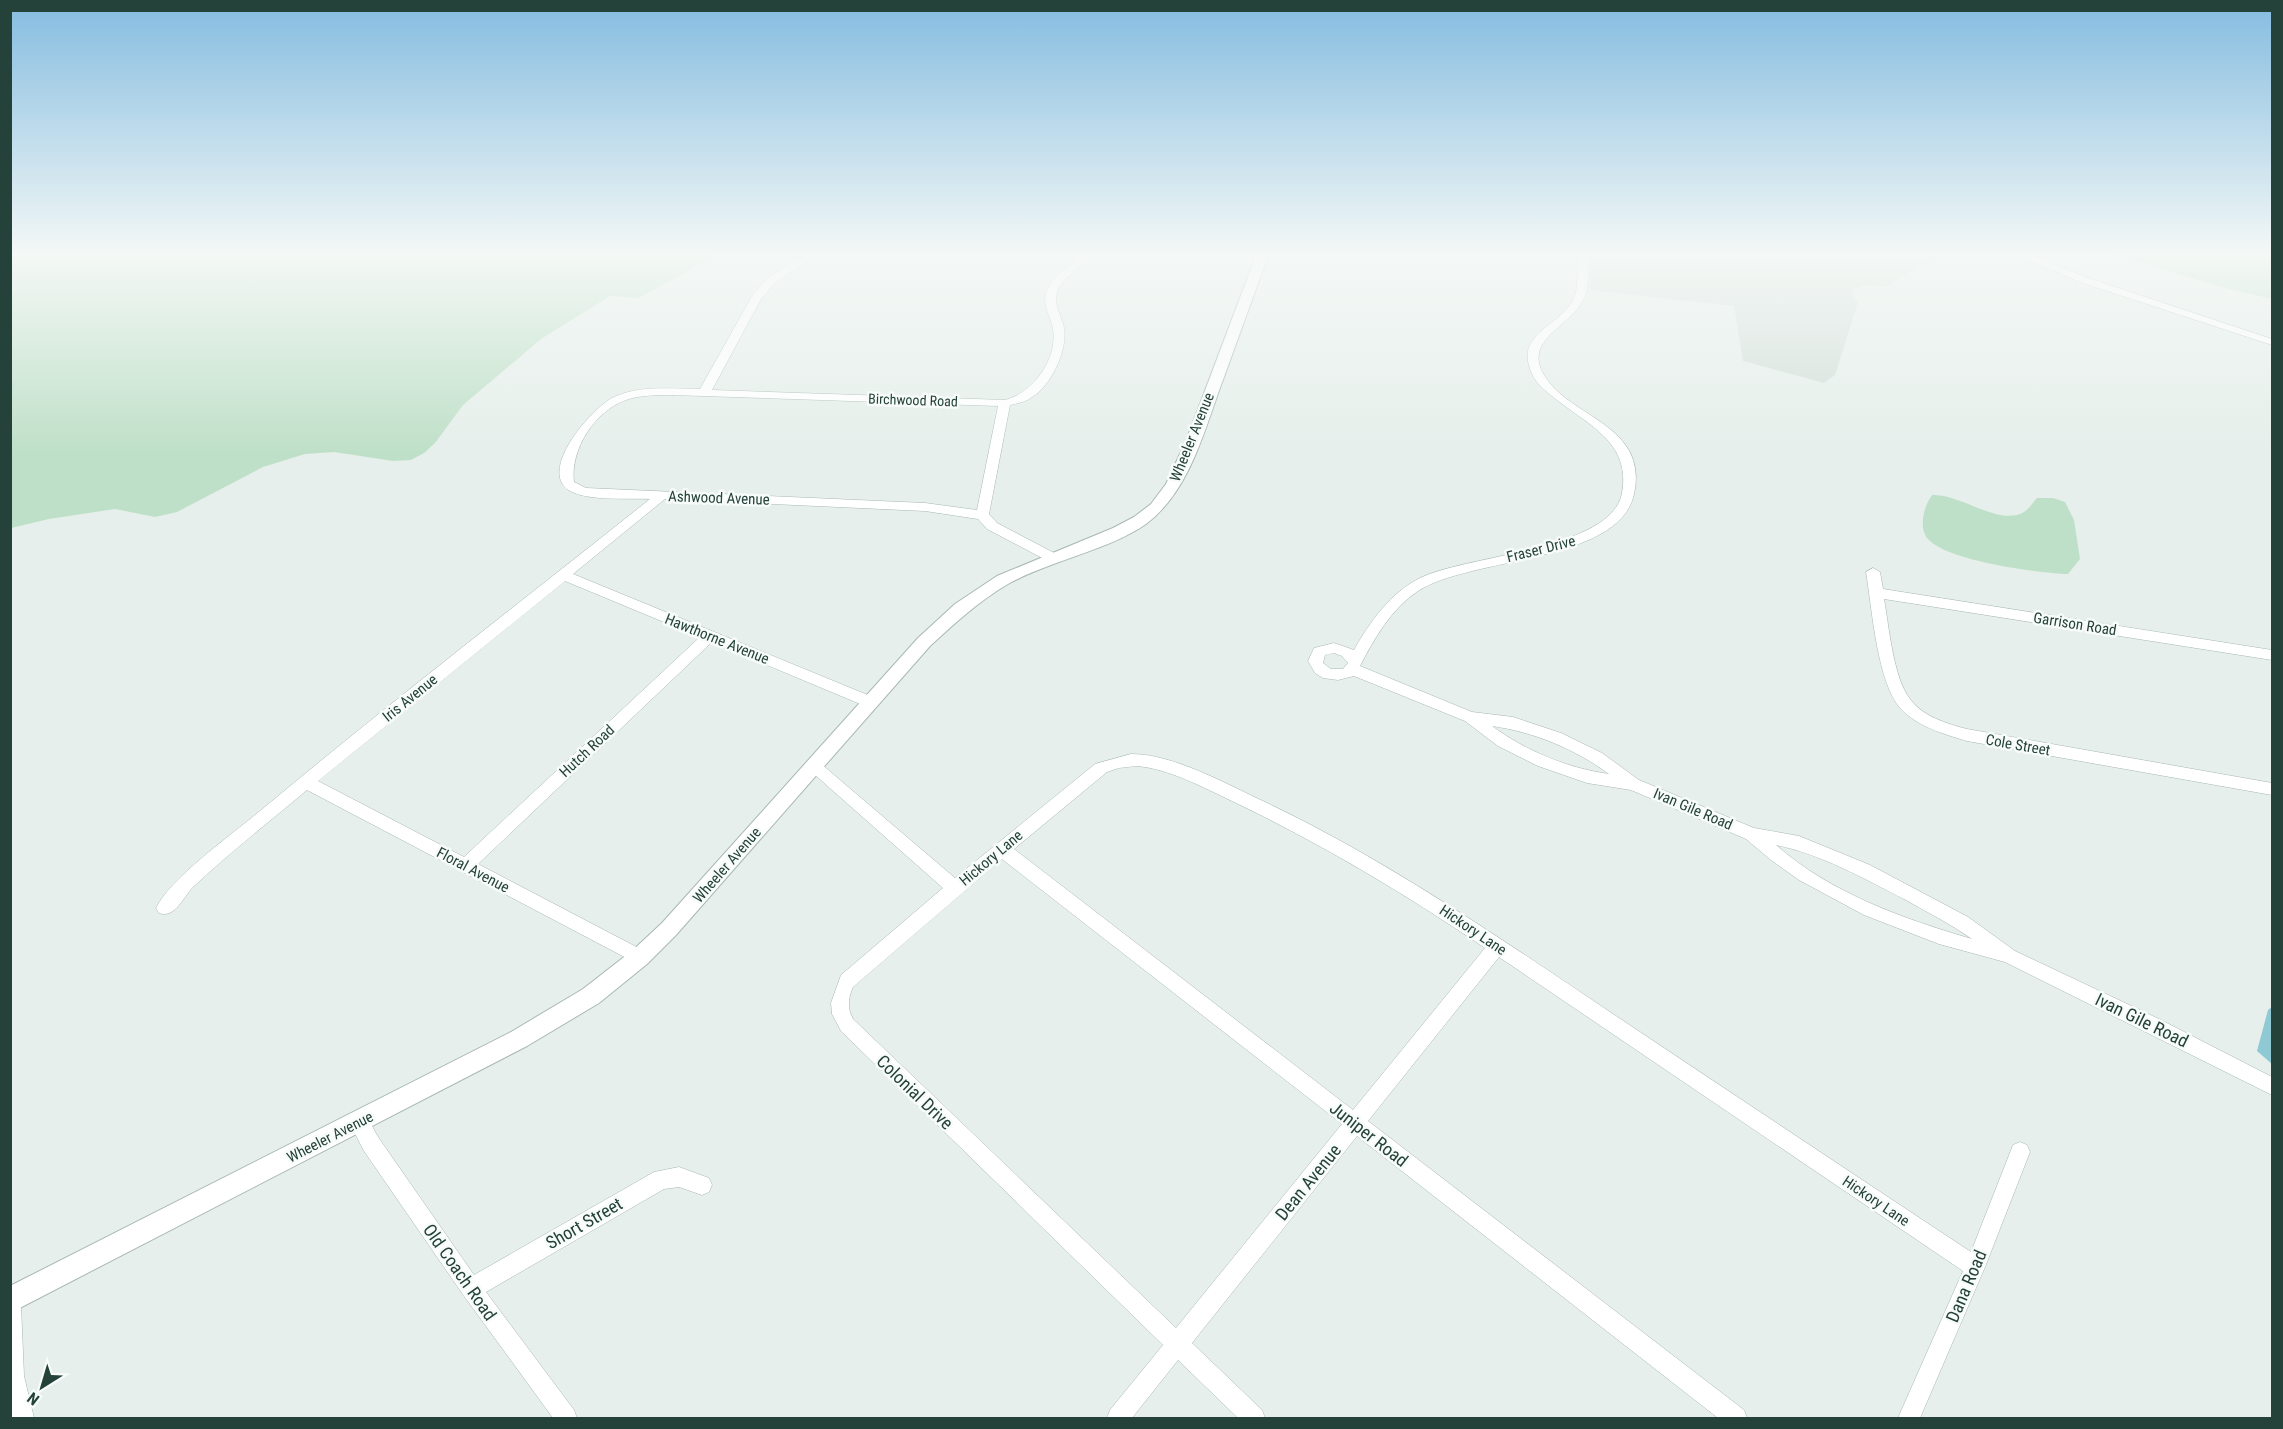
<svg xmlns="http://www.w3.org/2000/svg" width="2283" height="1429" font-family="'Roboto Condensed',sans-serif">
	<style>
		.built { fill: #d4dfda }
		.green { fill: #bfe0c8 }
		.water { fill: #8ec9d4 }
		.lines { fill: none; stroke-linecap: round; stroke-linejoin: round }
		.minor-casing { stroke: #a8b8b2; stroke-width: 1 }
		.tertiary-casing { stroke: #a8b8b2; stroke-width: 2 }
		.minor { fill: #fff; fill-rule: evenodd }
		.tertiary { fill: #fff; fill-rule: evenodd }
		.labels { text-anchor: middle; dominant-baseline: central; stroke-width: 5; stroke-linejoin: round; paint-order: stroke }
		.far-street-label { font-size: 14px; fill: #24423a; stroke: #f7fbf9 }
		.street-label { font-size: 15px; fill: #24423a; stroke: #f7fbf9 }
		.near-street-label { font-size: 18px; fill: #24423a; stroke: #f7fbf9 }
	</style>
	<rect width="100%" height="100%" fill="#e6efeb"/>
	<!-- built -->
	<path class="built" d="M1590 253H1942L1885 287 1867 285 1854 289 1853 295 1858 302 1835 375 1824 383 1743 361 1734 306 1590 290Z"/>
	<!-- green -->
	<g class="green">
		<path d="M10 253H720L639 298 610 296 541 339 463 405 435 443 424 453 411 460 393 461 334 452 305 454 263 467 177 512 155 517 115 509 49 519 11 528Z"/>
		<path d="M2095 253H2272V299L2217 286 2130 259Z"/>
		<path d="M1932 495C1960 493 1999 527 2024 512 2029 509 2033 502 2037 498H2053L2065 502 2074 520 2080 559 2068 574C2038 573 1947 561 1928 539 1918 528 1924 506 1932 495Z"/>
	</g>
	<!-- water -->
	<path class="water" d="M2272 1007V1064L2257 1051 2268 1010Z"/>
	<g class="lines">
		<!-- minor casing -->
		<g class="minor-casing">
			<g id="minor">
				<path d="M806 253H818L776 282 761 299 712 390 1005 400C1033 393 1058 359 1053 329 1051 316 1042 306 1046 293 1052 275 1072 266 1084 253H1094C1084 267 1062 275 1057 293 1053 306 1062 316 1064 328 1068 350 1051 386 1032 397 1026 402 1018 403 1010 405L989 514 997 523 1058 555 1060 558 1058 561H1048L987 529 978 519 925 511 665 499 573 574 875 698 877 702 875 706H865L712 642 478 864 646 952 649 957 646 962 640 965 634 962 307 790C269 822 229 853 193 887 183 897 175 919 159 913L156 908C172 876 237 831 266 806 392 701 522 601 650 499 628 498 591 501 572 492 534 474 592 407 614 397 640 385 672 389 700 389L752 296 768 278ZM673 395 998 406 977 510 925 503 586 488 574 482C570 449 595 411 626 400 641 395 657 395 673 395ZM565 581 700 637 464 857 318 781Z"/>
				<path d="M1577 253H1587C1587 269 1591 288 1582 302 1568 327 1523 341 1544 375 1569 418 1649 424 1634 494 1620 563 1469 557 1418 591 1391 609 1374 639 1360 666L1472 712 1513 717 1561 733 1602 753 1639 780 1754 828 1799 836 1870 865 1968 917 2015 951 2159 1019 2272 1077V1095L2005 962 1939 944 1864 915 1799 880 1771 860 1746 839 1631 790 1587 783 1538 766 1498 746 1465 721 1354 676 1338 680 1323 678 1315 673 1308 661 1314 648 1334 643 1354 650C1370 622 1390 593 1420 578 1466 555 1612 550 1622 493 1631 443 1590 426 1557 400 1548 393 1536 384 1532 374 1514 334 1555 329 1572 302 1580 288 1577 269 1577 253ZM1334 653 1342 656 1348 663 1343 669H1331L1323 663 1325 655ZM1492 726C1534 732 1575 749 1609 774 1567 768 1526 751 1492 726ZM1776 845C1821 854 1863 878 1904 899 1927 912 1951 924 1972 939 1904 919 1830 893 1776 845Z"/>
				<path d="M2012 253H2026L2088 278 2272 339V345L2080 282Z"/>
				<path d="M1873 568 1880 572 1883 589 2272 650V660L1884 599C1889 626 1893 677 1910 699 1922 716 1947 724 1967 729L2272 783V795L1967 741C1944 734 1918 727 1901 709 1877 683 1872 608 1866 572Z"/>
				<path d="M1131 754C1174 754 1226 784 1265 802 1387 860 1498 937 1610 1012 1730 1092 1850 1172 1971 1252L2013 1145 2020 1142 2027 1145 2030 1152 1985 1267 1920 1418H1898L1963 1271 1499 957 1368 1121 1744 1410 1747 1418H1718L1357 1136 1192 1343 1262 1410 1265 1418H1238L1178 1360 1132 1418H1107L1110 1410 1163 1345 841 1031 832 1014 831 1003 841 975 943 888 806 767 808 763H820L955 878 1095 764ZM1137 766C1170 769 1202 787 1232 801 1320 843 1404 893 1485 948L1353 1110 1014 849 1107 772 1119 768ZM1002 859 1342 1124 1176 1328 853 1019C847 1008 848 998 853 987Z"/>
				<path d="M359 1113 366 1115 378 1137 474 1275 654 1172 679 1167 709 1178 712 1185 709 1192 702 1195 679 1187 664 1189 486 1292 574 1410 577 1418H553L464 1296 364 1151 349 1122 352 1115Z"/>
				<path d="M10 1295 18 1297 21 1305 24 1376 34 1418H12L10 1413Z"/>
			</g>
		</g>
		<!-- tertiary casing -->
		<g class="tertiary-casing">
			<path id="tertiary" d="M1257 253H1269C1254 294 1239 336 1224 377 1205 427 1191 490 1146 524 1109 550 1049 561 1008 584 979 601 955 623 930 646L676 935 647 964 599 1003 527 1046 10 1313V1286L511 1032 583 989 633 950 662 923 918 638 955 604 997 576 1113 528 1134 517 1151 504 1166 484 1186 441Z"/>
		</g>
		<!-- minor -->
		<use href="#minor" class="minor"/>
		<!-- tertiary -->
		<use href="#tertiary" class="tertiary"/>
	</g>
	<!-- sky -->
	<linearGradient id="sky" x2="0" y2="1"><stop stop-color="#84bce0"/><stop offset="0.56" stop-color="#f4f8f6"/><stop offset="1" stop-color="#f4f8f6" stop-opacity="0"/></linearGradient>
	<rect width="2283" height="453" fill="url(#sky)"/>
	<g class="labels">
		<!-- far-street labels -->
		<g class="far-street-label">
			<text transform="translate(913 400) rotate(2)">Birchwood Road</text>
		</g>
		<!-- street labels -->
		<g class="street-label">
			<text transform="translate(1192 437) rotate(-68)">Wheeler Avenue</text>
			<text transform="translate(719 498) rotate(2)">Ashwood Avenue</text>
			<text transform="translate(1541 549) rotate(-14)">Fraser Drive</text>
			<text transform="translate(2075 624) rotate(9)">Garrison Road</text>
			<text transform="translate(717 639) rotate(22)">Hawthorne Avenue</text>
			<text transform="translate(410 698) rotate(-39)">Iris Avenue</text>
			<text transform="translate(2018 745) rotate(10)">Cole Street</text>
			<text transform="translate(587 751) rotate(-43)">Hutch Road</text>
			<text transform="translate(1693 809) rotate(23)">Ivan Gile Road</text>
			<text transform="translate(991 858) rotate(-40)">Hickory Lane</text>
			<text transform="translate(727 865) rotate(-49)">Wheeler Avenue</text>
			<text transform="translate(473 870) rotate(28)">Floral Avenue</text>
			<text transform="translate(1473 930) rotate(34)">Hickory Lane</text>
			<text transform="translate(330 1137) rotate(-27)">Wheeler Avenue</text>
			<text transform="translate(1876 1201) rotate(34)">Hickory Lane</text>
		</g>
		<!-- near-street labels -->
		<g class="near-street-label">
			<text transform="translate(2142 1020) rotate(26)">Ivan Gile Road</text>
			<text transform="translate(915 1092) rotate(44)">Colonial Drive</text>
			<text transform="translate(1369 1134) rotate(38)">Juniper Road</text>
			<text transform="translate(1308 1182) rotate(-51)">Dean Avenue</text>
			<text transform="translate(584 1223) rotate(-30)">Short Street</text>
			<text transform="translate(460 1272) rotate(55)">Old Coach Road</text>
			<text transform="translate(1966 1286) rotate(-67)">Dana Road</text>
		</g>
	</g>
	<!-- border -->
	<rect width="2283" height="1429" fill="none" stroke="#24423a" stroke-width="24"/>
	<!-- north arrow -->
	<g transform="translate(42 1387) rotate(217)" stroke="#f7fbf9" stroke-width="4.5" paint-order="stroke">
	<path d="M0-4.5L10 22L0 15L-10 22Z" fill="#24423a"/>
	<text y="-9" font-size="16" font-weight="bold" text-anchor="middle" fill="#24423a">N</text>
	</g>
</svg>
